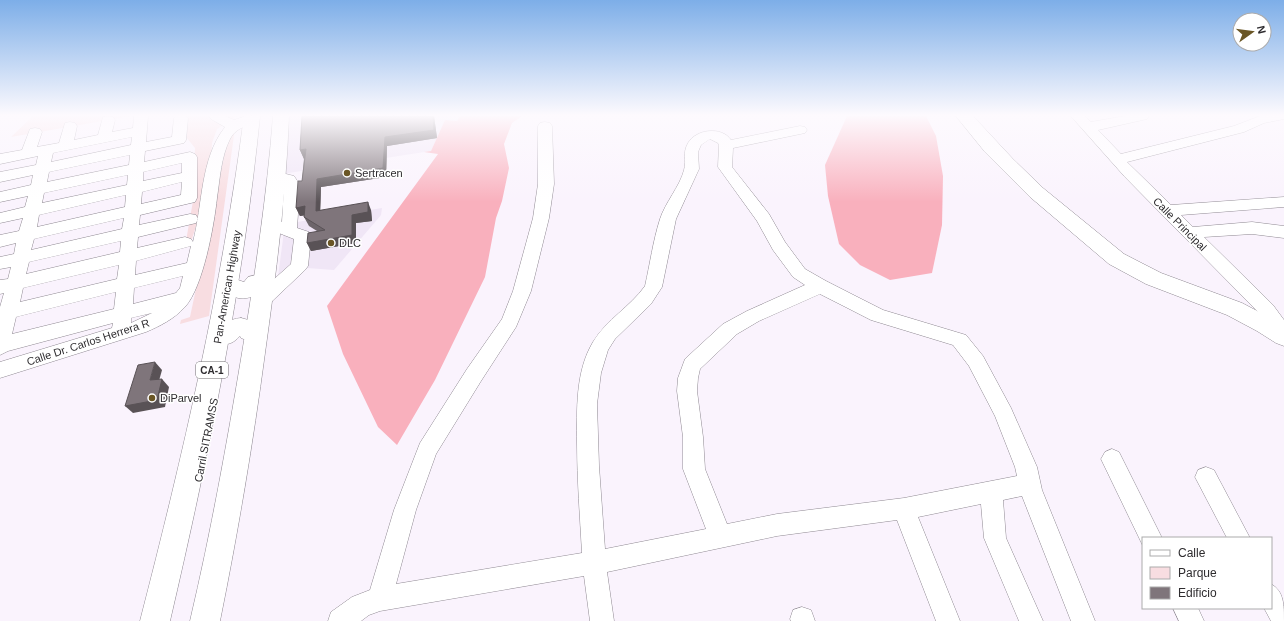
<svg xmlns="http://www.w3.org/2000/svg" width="1284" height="621" font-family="Arial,sans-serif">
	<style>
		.built { fill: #f0e6f6 }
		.green { fill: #f8dde1 }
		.forest { fill: #f9b0bd }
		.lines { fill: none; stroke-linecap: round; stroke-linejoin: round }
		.minor-casing { stroke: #8f8992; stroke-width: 1 }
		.major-casing { stroke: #8f8992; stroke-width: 1 }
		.highway-casing { stroke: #8f8992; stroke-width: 1 }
		.minor { fill: #fff; fill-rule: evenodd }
		.major { fill: #fff; fill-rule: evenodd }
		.highway { fill: #fff; fill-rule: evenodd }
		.wall { fill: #6d656a }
		.shaded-wall { fill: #595256 }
		.building { fill: #7f757b; stroke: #595256 }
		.poi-dot { fill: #6a5625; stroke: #fff; stroke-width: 1.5 }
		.labels { text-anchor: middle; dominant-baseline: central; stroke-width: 3; stroke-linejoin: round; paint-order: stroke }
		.shield { fill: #fff; stroke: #6d6b6d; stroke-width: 1 }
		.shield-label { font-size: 10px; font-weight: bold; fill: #2e2c2f }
		.poi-label { font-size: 11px; fill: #2e2c2f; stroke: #fff; text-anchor: start }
		.street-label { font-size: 11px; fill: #2e2c2f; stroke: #fff }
	</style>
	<rect width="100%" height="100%" fill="#faf3fd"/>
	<!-- built -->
	<g class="built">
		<path d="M287 116H460L457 121 445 120 431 151 282 174Z"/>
		<path d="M382 208 381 215 334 270 307 268 275 299 285 224Z"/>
	</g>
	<!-- green -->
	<g class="green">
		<path d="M33 116H131L11 137Z"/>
		<path d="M180 116H237L217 129 212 143 211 162 201 199 197 223 190 245 186 241 193 201 195 148 187 138 186 122Z"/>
		<path d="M235 128 209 316 180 324 181 320 190 317 229 133Z"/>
	</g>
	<!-- forest -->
	<g class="forest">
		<path d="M460 116H522L512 123 504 144 509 168 502 201 496 218 485 277 435 380 397 445 378 427 343 354 327 306 438 154 424 152 431 151 445 120 457 121Z"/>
		<path d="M847 116H926L936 136 943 176 942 225 932 273 890 280 860 265 839 244 828 196 825 165Z"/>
	</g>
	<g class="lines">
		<!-- minor casing -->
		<g class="minor-casing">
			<g id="minor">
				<path d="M108 116 113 117 115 120 112 132 133 128 134 116H148L146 142 172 137 174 118 176 116H186L188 118 186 140 184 143 145 151 144 162 190 152 195 154 197 157V198L195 202 140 215 139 225 190 214 196 215 198 219 196 223 138 237 137 248 185 237 191 239 193 242C203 204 200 159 225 127L211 119 209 116H225L234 120 246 116H257L259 118C253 127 238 124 230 139 221 157 220 178 217 198 214 226 203 287 185 307 174 319 160 326 146 332L0 378V362L112 328 113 323 8 351 0 355V307L4 293 0 294V280L8 279 11 267 0 269V257L14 254 16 243 0 247V235L19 231 23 218 0 223V213L25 207 28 196 0 202V192L31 185 33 175 0 182V172L36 165 38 156 0 164V154L22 150 30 129 35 128 40 129 42 132 37 147 59 143 65 123 70 122 75 123 77 126 74 140 98 135 103 117ZM132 137 131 145 51 162 53 153ZM130 155 129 165 47 182 49 172ZM182 163V173L143 181V172ZM128 175 127 185 42 203 44 193ZM182 182 181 195 141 204 142 192ZM126 195 125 207 37 227 39 215ZM124 218 122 229 31 250 34 239ZM121 241 120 252 26 274 29 262ZM191 246 187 263 135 275 136 261ZM119 265 117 279 20 302 23 288ZM183 276 180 288 176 293 133 304 134 288ZM116 292 114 309 12 334 16 317ZM152 313 131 323V318Z"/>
				<path d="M1071 116H1085L1091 122 1125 116H1149L1147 119 1098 130 1121 154 1234 126 1260 116H1284V119L1264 123 1244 132 1127 162 1171 205 1284 197V207L1181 215 1193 227 1252 222 1284 226V238L1252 234 1204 237 1273 305 1284 320V339L1279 340 1272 338 1269 327 1261 315 1125 177Z"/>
				<path d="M545 122 550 123 552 126 554 184 549 218 531 291 516 327 481 381 436 454 416 510 396 584 582 553C580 517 577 480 577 443 577 410 575 372 593 342 607 319 630 307 645 286 650 264 653 241 660 219 665 203 680 186 684 170 687 159 682 154 688 143 696 129 722 126 731 140L800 126 805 127 807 130 805 133 733 148 732 167 769 214 785 242 805 269 826 281 883 310 966 335 983 356 1011 408 1037 467 1042 490 1095 621H1071L1022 496 1003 500 1006 538 1043 621H1019L984 538 981 504 918 517 960 621H936L897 520 777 536 607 572 614 621H590L584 576 380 611 369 615 361 621H328L331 612 352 597 370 590 394 510 420 443 467 369 502 319 513 291 533 218 538 184V126L540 123ZM710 139 718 143 719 145 718 167 757 221 773 250 793 277 805 285 747 311 723 324 685 359 678 378 677 391 683 437V469L706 529 605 549 599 466 597 404 601 373 608 350 615 339 651 304 662 287 676 219 699 169 698 152 701 145ZM820 294 871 320 953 345 969 366 995 416 1015 467 1017 476 904 498 777 514 727 524 705 469 703 437 697 391 698 378 700 369 737 334 759 321Z"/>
				<path d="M278 172 294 176 300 185 297 228 309 232 311 236 308 266 305 270 267 306 261 308 255 306 252 301 255 296 291 264 294 239 266 228 264 224 266 220 272 218 282 222 284 185 283 183 273 180 270 177 273 174Z"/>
				<path d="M1112 449 1119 452 1162 538H1143V546L1101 459 1105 452Z"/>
				<path d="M1206 467 1214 470 1250 538H1227L1195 477 1198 470Z"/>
				<path d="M1271 584C1284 591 1284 605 1284 621H1271L1264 608H1271Z"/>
				<path d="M802 607 811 610 815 621H791L790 619 793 610Z"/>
				<path d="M1173 608H1198L1204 621H1179Z"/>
			</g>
		</g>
		<!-- major casing -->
		<g class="major-casing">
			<g id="major">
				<path d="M956 116H973L1013 159 1043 188 1124 254 1161 273 1242 303 1284 325V346L1276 343 1257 331 1227 315 1146 284 1109 264 1030 197 985 152Z"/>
				<path d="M256 275 264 277 267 283C258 299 235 306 224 287L227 281 235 279 244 282 248 277Z"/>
				<path d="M241 318 256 322 260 332 257 338 249 341 241 338 240 336C233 343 229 346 219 342L216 336C222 325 228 319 241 318Z"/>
			</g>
		</g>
		<!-- highway casing -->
		<g class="highway-casing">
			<g id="highway">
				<path d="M244 116H260C243 286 209 454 170 621H140C183 455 222 287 244 116Z"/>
				<path d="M273 116H289C286 196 276 274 265 353 253 443 238 532 220 621H190C211 532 227 443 242 353 255 274 267 196 273 116Z"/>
			</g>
		</g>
		<!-- minor -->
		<use href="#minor" class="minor"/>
		<!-- major -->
		<use href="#major" class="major"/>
		<!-- highway -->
		<use href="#highway" class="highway"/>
	</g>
	<!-- wall -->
	<path class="wall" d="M302 116H434L437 138 387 146 386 177 321 187 320 210H371L372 221 356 223V243L311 251 307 243 317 231 309 226 304 217V215L300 216 296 208 302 181 304 158V159L300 150Z"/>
	<!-- shaded-wall -->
	<g class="shaded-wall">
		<path d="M433 116H434L437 138 387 146 386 177 321 187 320 219 316 211 317 179 385 137Z"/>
		<path d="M306 149 309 158 304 159 300 150Z"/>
		<path d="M368 202 371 210 372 221 356 223V243L311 251 307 243 352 215Z"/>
		<path d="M305 206 309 215 300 216 296 208Z"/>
		<path d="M155 362 162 370 157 388 150 380Z"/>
		<path d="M162 379 169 387 165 407 133 413 125 406Z"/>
	</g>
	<!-- building -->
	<g class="building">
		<path d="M302 116H433L434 130 385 137 383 168 317 179 316 211 368 202V212L352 215V235L307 243 308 233 325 230 304 217 305 206 296 208 298 181H302L306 149 300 150Z"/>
		<path d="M155 362 150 380 162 379 157 400 125 406 138 365Z"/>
	</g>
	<!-- sky -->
	<linearGradient id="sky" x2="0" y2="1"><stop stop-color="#7daee8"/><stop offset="0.57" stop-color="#fdfafe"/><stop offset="1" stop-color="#fdfafe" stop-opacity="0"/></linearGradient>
	<rect width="1284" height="202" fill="url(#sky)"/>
	<!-- markers -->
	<g class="poi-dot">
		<circle cx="347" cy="173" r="4"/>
		<circle cx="331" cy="243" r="4"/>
		<circle cx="152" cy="398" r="4"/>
	</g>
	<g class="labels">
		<!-- shield labels -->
		<rect class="shield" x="196" y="362" width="32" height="16" rx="3"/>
		<g class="shield-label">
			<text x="212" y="370">CA-1</text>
		</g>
		<!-- poi labels -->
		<g class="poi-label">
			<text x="355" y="173">Sertracen</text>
			<text x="339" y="243">DLC</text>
			<text x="160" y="398">DiParvel</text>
		</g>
		<!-- street labels -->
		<g class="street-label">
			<text transform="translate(1180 224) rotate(45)">Calle Principal</text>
			<text transform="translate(227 287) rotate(-80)">Pan-American Highway</text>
			<text transform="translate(88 342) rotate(-18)">Calle Dr. Carlos Herrera R</text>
			<text transform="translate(206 440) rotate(-79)">Carril SITRAMSS</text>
		</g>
	</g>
	<!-- legend -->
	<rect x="1142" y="537" width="130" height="72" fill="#ffffff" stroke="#ababac"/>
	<rect x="1150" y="550" width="20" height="6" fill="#ffffff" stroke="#ababac"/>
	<text x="1178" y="557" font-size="12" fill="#2e2c2f">Calle</text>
	<rect x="1150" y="567" width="20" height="12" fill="#f8dde1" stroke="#ababac"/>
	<text x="1178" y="577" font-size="12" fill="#2e2c2f">Parque</text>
	<rect x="1150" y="587" width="20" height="12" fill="#7f757b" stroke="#ababac"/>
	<text x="1178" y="597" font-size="12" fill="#2e2c2f">Edificio</text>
	<!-- north arrow -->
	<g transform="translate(1252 32) rotate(76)"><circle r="19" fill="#ffffff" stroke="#ababac"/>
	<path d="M0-3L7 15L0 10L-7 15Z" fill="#6a5625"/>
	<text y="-6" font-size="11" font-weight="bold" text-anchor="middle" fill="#2e2c2f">N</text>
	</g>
</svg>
